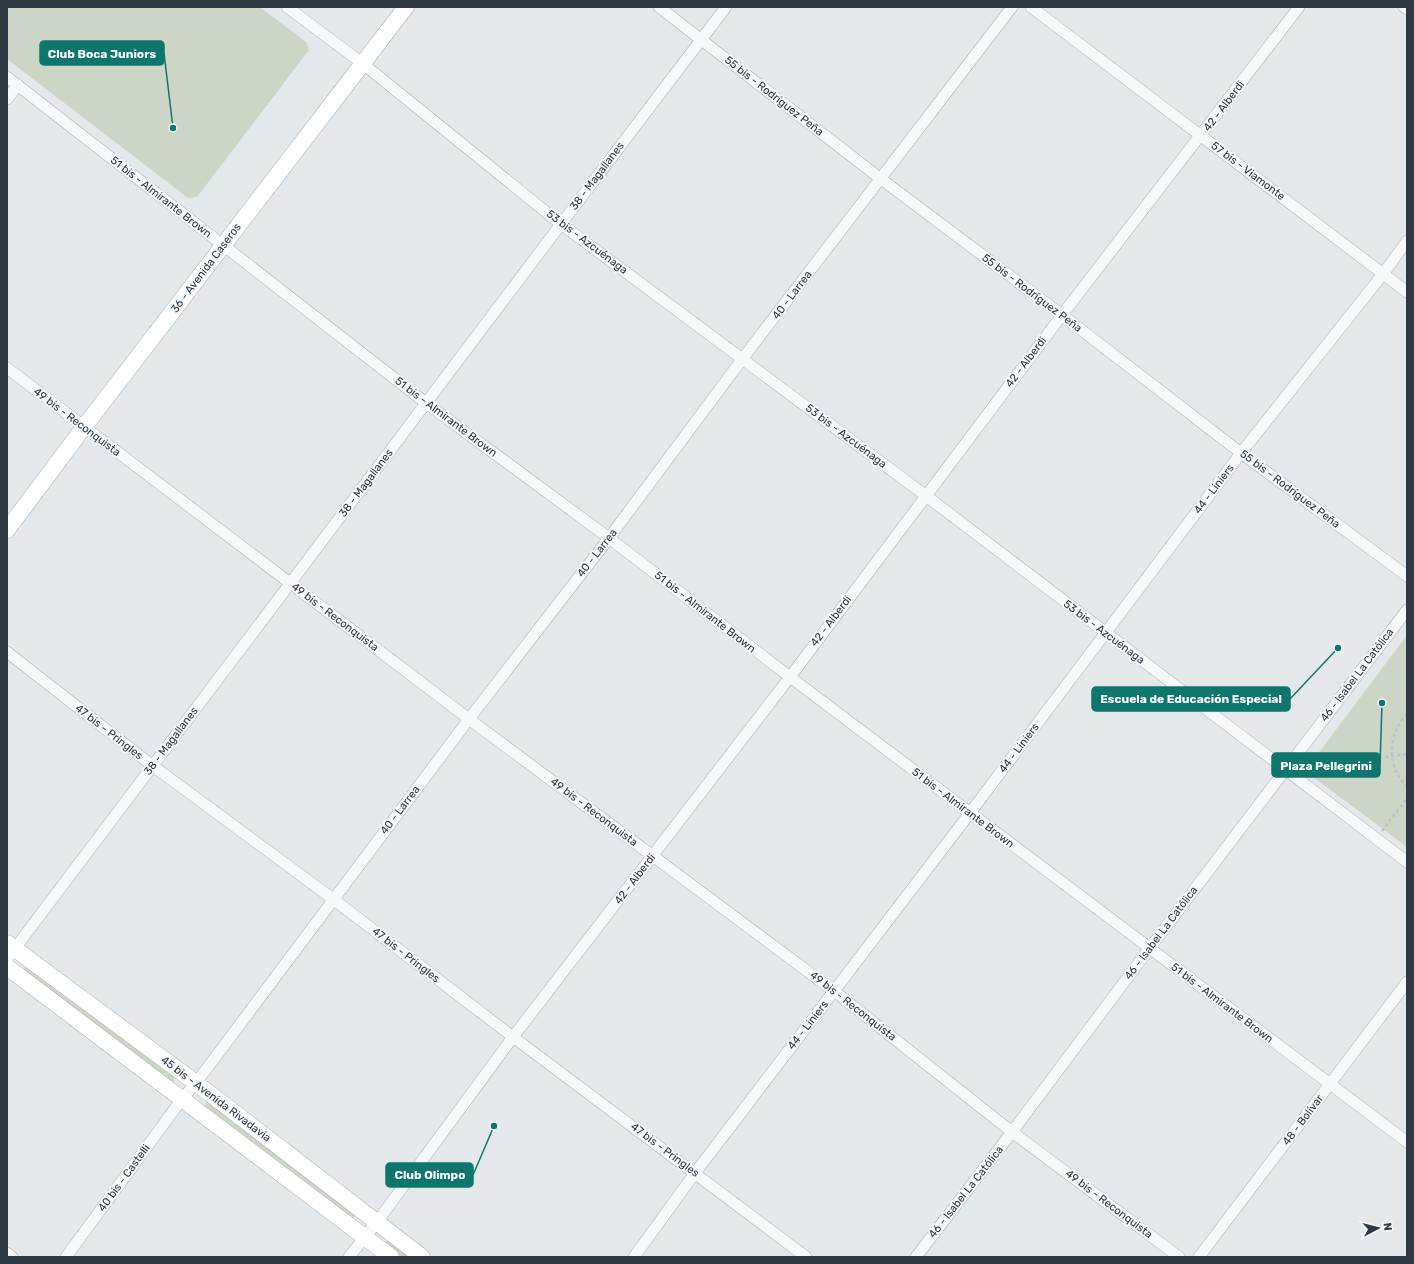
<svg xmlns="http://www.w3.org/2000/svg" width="1414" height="1264" font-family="Rubik,sans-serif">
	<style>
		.green { fill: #ccd5c6 }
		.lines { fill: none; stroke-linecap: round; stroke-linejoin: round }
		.street-casing { stroke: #aab0b5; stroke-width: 12 }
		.secondary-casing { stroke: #aab0b5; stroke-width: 17 }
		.path { stroke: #bec2c7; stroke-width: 2.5; stroke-dasharray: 3 3; stroke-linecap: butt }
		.street { stroke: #f7f8fa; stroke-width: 11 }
		.secondary { stroke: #fff; stroke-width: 16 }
		.labels { text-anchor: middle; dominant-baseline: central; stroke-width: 4; stroke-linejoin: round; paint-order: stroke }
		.street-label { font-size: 11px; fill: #2d3843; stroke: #f4f7f9 }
		.leader { fill: none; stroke: #0f766e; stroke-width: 1.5 }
		.callout-dot { fill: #0f766e; stroke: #f4f7f9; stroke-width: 1.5 }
		.callout { fill: #0f766e; stroke: #0f766e; stroke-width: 1.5 }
		.callout-label { font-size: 12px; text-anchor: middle; font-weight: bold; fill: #fff }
	</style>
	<rect width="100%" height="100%" fill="#e5e8eb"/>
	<!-- green -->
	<g class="green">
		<path d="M7 7H260L306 42 309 50 197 197 188 198 7 59Z"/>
		<path d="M1407 635V847L1305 771Z"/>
		<path d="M26 966 175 1078 172 1083 23 970Z"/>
		<path d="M207 1102 355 1215 352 1219 204 1107Z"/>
		<path d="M388 1239 411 1257H402L385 1244Z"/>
	</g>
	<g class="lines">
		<!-- street casing -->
		<g class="street-casing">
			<g id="street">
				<path d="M287 7 362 63 561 224 925 495 1407 862"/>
				<path d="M659 7 881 179 1062 315 1241 453 1407 576"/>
				<path d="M1031 7 1407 292"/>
				<path d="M1404 7 1407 9"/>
				<path d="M7 77 426 403 609 538 790 677 1407 1142"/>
				<path d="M7 99 18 85"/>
				<path d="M7 368 469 719 834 991 1012 1132 1179 1257"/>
				<path d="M7 652 153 766 333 899 513 1037 806 1257"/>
				<path d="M7 959 561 224 726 7"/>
				<path d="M7 1253 12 1257"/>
				<path d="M66 1257 182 1099 196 1083 469 719 609 538 743 358 1012 7"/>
				<path d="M349 1257 377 1222 513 1037 790 677 1062 315 1299 7"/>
				<path d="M634 1257 695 1173 970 813 1241 453 1383 274 1407 241"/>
				<path d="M916 1257 1012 1132 1149 949 1407 610"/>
				<path d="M1199 1257 1407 982"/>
			</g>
		</g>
		<!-- secondary casing -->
		<g class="secondary-casing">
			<g id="secondary">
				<path d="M7 530 84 427 406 7"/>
				<path d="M7 943 196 1083 422 1257"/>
				<path d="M7 967 391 1257"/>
			</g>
		</g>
		<!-- path -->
		<g class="path">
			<path d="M1407 714C1388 732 1386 769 1407 786"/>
			<path d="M1302 768 1407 754"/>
			<path d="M1382 831 1407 798"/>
		</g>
		<!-- street -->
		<use href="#street" class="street"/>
		<!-- secondary -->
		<use href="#secondary" class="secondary"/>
	</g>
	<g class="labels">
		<!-- street labels -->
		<g class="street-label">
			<text transform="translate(774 96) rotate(38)">55 bis - Rodríguez Peña</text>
			<text transform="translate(1224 106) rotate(-53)">42 - Alberdi</text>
			<text transform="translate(1248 171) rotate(37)">57 bis - Viamonte</text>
			<text transform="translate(597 176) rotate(-53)">38 - Magallanes</text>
			<text transform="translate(161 197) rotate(38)">51 bis - Almirante Brown</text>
			<text transform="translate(587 242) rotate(37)">53 bis - Azcuénaga</text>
			<text transform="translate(206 268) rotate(-53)">36 - Avenida Caseros</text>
			<text transform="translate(1032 293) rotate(37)">55 bis - Rodríguez Peña</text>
			<text transform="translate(792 295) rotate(-53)">40 - Larrea</text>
			<text transform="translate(1026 362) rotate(-53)">42 - Alberdi</text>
			<text transform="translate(446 417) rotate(37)">51 bis - Almirante Brown</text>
			<text transform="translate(77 422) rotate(37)">49 bis - Reconquista</text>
			<text transform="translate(846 436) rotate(37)">53 bis - Azcuénaga</text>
			<text transform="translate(366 483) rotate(-53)">38 - Magallanes</text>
			<text transform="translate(1214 489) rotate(-53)">44 - Liniers</text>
			<text transform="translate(1290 489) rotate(37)">55 bis - Rodríguez Peña</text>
			<text transform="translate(597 553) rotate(-52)">40 - Larrea</text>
			<text transform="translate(705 612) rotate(38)">51 bis - Almirante Brown</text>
			<text transform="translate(335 617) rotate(37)">49 bis - Reconquista</text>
			<text transform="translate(831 621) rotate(-53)">42 - Alberdi</text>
			<text transform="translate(1104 632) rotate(37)">53 bis - Azcuénaga</text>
			<text transform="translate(1357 675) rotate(-53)">46 - Isabel La Católica</text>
			<text transform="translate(109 732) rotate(38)">47 bis - Pringles</text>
			<text transform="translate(171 741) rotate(-53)">38 - Magallanes</text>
			<text transform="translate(1019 748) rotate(-53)">44 - Liniers</text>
			<text transform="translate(963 808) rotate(37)">51 bis - Almirante Brown</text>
			<text transform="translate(400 810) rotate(-53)">40 - Larrea</text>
			<text transform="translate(594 812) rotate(37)">49 bis - Reconquista</text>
			<text transform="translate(635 879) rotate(-53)">42 - Alberdi</text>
			<text transform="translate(1161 933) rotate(-53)">46 - Isabel La Católica</text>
			<text transform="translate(406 955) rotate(38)">47 bis - Pringles</text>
			<text transform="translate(1222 1003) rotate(37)">51 bis - Almirante Brown</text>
			<text transform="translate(853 1006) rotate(38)">49 bis - Reconquista</text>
			<text transform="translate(808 1025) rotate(-52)">44 - Liniers</text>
			<text transform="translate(216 1099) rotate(37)">45 bis - Avenida Rivadavia</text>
			<text transform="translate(1303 1120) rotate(-53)">48 - Bolívar</text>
			<text transform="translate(665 1150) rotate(37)">47 bis - Pringles</text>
			<text transform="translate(124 1178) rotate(-54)">40 bis - Castelli</text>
			<text transform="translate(966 1192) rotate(-52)">46 - Isabel La Católica</text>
			<text transform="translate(1109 1204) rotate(37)">49 bis - Reconquista</text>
		</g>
	</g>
	<!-- callouts -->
	<path class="leader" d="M173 128L164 53M1338 648L1290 699M1382 703L1380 765M494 1126L473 1175"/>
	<g class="callout-dot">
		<circle cx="173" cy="128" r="4"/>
		<circle cx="1338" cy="648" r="4"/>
		<circle cx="1382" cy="703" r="4"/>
		<circle cx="494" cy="1126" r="4"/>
	</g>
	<g class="callout">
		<rect x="40" y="41" width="124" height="24" rx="4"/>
		<rect x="1092" y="687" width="198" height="24" rx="4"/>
		<rect x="1272" y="753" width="108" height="24" rx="4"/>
		<rect x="386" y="1163" width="87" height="24" rx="4"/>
	</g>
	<g class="callout-label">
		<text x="102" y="58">Club Boca Juniors</text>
		<text x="1191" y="703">Escuela de Educación Especial</text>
		<text x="1326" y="770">Plaza Pellegrini</text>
		<text x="430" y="1179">Club Olimpo</text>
	</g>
	<!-- border -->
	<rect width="1414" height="1264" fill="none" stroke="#2d3843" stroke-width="16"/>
	<!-- north arrow -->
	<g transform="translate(1378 1228) rotate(83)" stroke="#f4f7f9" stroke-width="3" paint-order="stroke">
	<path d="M0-3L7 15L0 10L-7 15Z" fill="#2d3843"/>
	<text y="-6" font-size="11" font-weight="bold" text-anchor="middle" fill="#2d3843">N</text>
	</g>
</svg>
